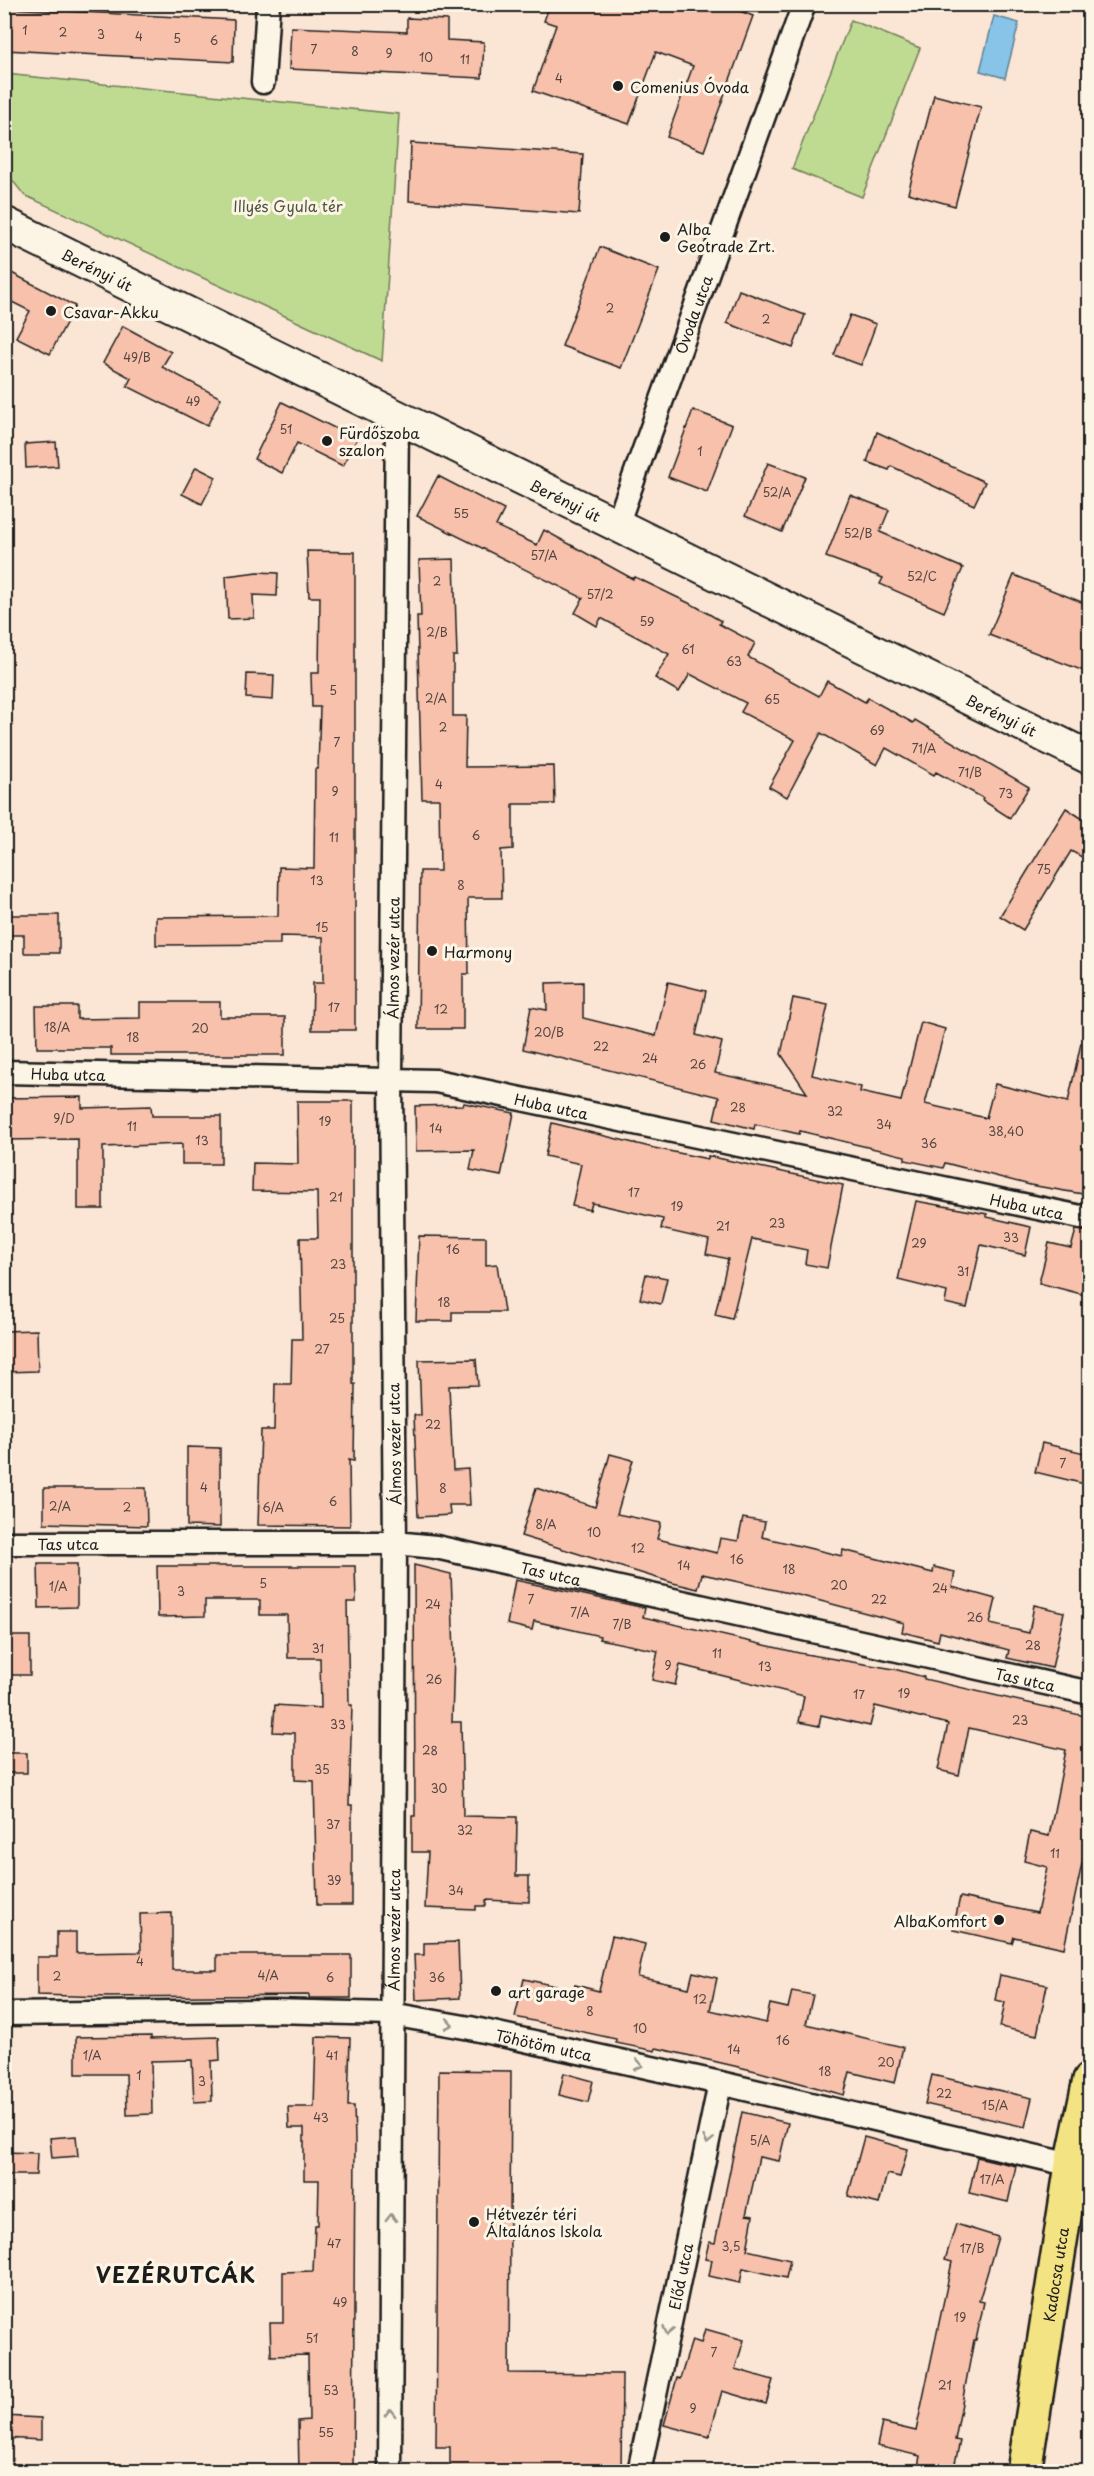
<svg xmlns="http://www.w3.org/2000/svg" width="1094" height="2476" font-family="'Playpen Sans',sans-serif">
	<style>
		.green { fill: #bfdb92; stroke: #6e7c57; stroke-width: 1.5 }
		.water { fill: #88c4e8; stroke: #5d8196; stroke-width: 1.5 }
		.building { fill: #f8c1ab; stroke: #1c1c1c; stroke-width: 1.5 }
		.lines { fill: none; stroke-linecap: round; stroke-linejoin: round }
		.street-casing { stroke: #1c1c1c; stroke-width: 27 }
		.secondary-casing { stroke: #1c1c1c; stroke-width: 36 }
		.primary-casing { stroke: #1c1c1c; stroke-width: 38 }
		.street { stroke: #fcf5e5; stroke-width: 22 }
		.secondary { stroke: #fcf5e5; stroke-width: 32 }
		.primary { stroke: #f4e382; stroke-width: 33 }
		.oneway { stroke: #97938b }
		.poi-dot { fill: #1c1c1c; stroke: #fcf5e5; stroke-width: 2 }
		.labels { text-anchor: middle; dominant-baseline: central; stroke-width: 6; stroke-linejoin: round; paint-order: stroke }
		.number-label { font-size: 12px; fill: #534540 }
		.poi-label { font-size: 15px; fill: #1c1c1c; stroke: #fcf5e5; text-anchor: start }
		.park-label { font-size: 15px; fill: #4d553f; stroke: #fcf5e5 }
		.street-label { font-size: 15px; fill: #1c1c1c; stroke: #fcf5e5 }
		.district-label { font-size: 21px; font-weight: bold; letter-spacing: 1.5px; fill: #1c1c1c; stroke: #fcf5e5 }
	</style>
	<rect width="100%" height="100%" fill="#fbe5d4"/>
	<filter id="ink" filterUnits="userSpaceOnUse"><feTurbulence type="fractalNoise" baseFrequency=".0167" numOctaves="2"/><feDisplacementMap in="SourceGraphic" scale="12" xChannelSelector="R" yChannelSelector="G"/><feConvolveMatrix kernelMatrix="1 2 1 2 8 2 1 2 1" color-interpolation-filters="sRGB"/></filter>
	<g filter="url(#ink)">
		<!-- green -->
		<g class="green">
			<path d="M851 20 920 48 862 197 792 169Z"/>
			<path d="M5 74 399 114 382 361 24 195 5 171Z"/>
		</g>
		<!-- water -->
		<path class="water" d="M994 16 1019 23 1005 78 980 71Z"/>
		<!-- building -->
		<g class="building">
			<path d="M550 4H722L753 16 704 151 667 137 693 66 656 52 629 124 533 91 556 25 544 21Z"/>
			<path d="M7 8 234 20 233 62 5 50Z"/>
			<path d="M407 18 447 20V40L484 42 482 78 289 69 291 27 407 32Z"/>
			<path d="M934 95 981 107 955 206 908 193Z"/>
			<path d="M411 143 583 154 579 214 409 201Z"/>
			<path d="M600 247 659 270 621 368 562 346Z"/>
			<path d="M4 269 75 306 50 354 16 337 30 311 4 298Z"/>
			<path d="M739 290 805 315 793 348 727 323Z"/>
			<path d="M850 315 876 324 861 365 834 355Z"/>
			<path d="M123 326 171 352 162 367 221 398 207 426 127 386 131 378 103 363Z"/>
			<path d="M282 402 357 439 343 466 297 443 282 473 254 459Z"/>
			<path d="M693 410 732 425 707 492 668 477Z"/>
			<path d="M877 432 985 482 974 505 891 466 889 470 867 462Z"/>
			<path d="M56 442 58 466 26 468 25 444Z"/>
			<path d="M768 463 805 477 782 532 745 516Z"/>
			<path d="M196 467 216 477 202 504 182 494Z"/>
			<path d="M438 476 504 510 496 526 537 545 544 530 633 579 635 577 697 607 721 621 719 624 755 643 748 657 819 696 827 681 865 702 868 698 913 723 915 720 1029 787 1010 818 982 800 983 798 936 772 934 775 886 748 877 765 821 733 787 797 769 787 795 740 741 712 746 703 690 674 679 692 655 678 669 654 601 618 597 626 575 613 583 598 417 516Z"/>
			<path d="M850 495 889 510 880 532 963 568 944 612 880 584 883 578 826 557Z"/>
			<path d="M307 551 355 552V1030H312L313 983H323V937L280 936V944L156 945V917L278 916 279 867 314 868 315 769H318L320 707H312L311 673H319L320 597H309Z"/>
			<path d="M454 559 457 656H453V716H466L465 767 554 766 555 804H513V849L501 850 502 898H468L469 974H463V1029H418L420 871H440L439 799H422L417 616H421L419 560Z"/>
			<path d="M258 572 278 573 277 596 253 595 254 618 228 619 226 576Z"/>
			<path d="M1014 575 1089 605V673L989 635Z"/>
			<path d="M247 674 274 675 273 700 246 698Z"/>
			<path d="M1066 808 1089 823V861L1071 851 1023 930 1000 916Z"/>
			<path d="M4 915H59V953H24V935H4Z"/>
			<path d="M583 982V1018L656 1036 668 982 706 991 696 1035 722 1042 715 1073 807 1093 781 1054 793 998 828 1005 812 1075 861 1087 860 1092 901 1101 921 1022 945 1029 925 1104 986 1118 995 1084 1068 1102 1081 1043 1089 1044V1195L1030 1185 945 1163 943 1168 905 1160V1156L800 1131 799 1134 755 1124 754 1129 714 1119 719 1097 523 1049 531 1007 547 1010 546 983Z"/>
			<path d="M140 1002H220V1017H285V1055H111V1048H37L36 1006H77V1019L140 1018Z"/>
			<path d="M82 1097V1108L151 1106 152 1116H221V1164H182V1144L103 1147V1209H78V1139L4 1140V1098Z"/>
			<path d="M297 1101H353V1384H355L354 1461 349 1460 350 1526 258 1525 261 1430H274L275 1384H291L292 1339H302L300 1238H318L317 1192 252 1191 253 1163 298 1164Z"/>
			<path d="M464 1103 514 1113 501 1176 470 1170 474 1150 416 1151 415 1106 463 1105Z"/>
			<path d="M552 1123 654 1148 708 1159V1156L843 1185 827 1268 805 1264 807 1250 752 1239 732 1319 715 1315 728 1259 706 1254 709 1240 661 1229 663 1219 592 1203 590 1210 572 1206 581 1164 545 1156Z"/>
			<path d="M916 1201 987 1214V1217L1031 1227 1025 1255 981 1245 967 1308 945 1303 947 1292 898 1280Z"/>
			<path d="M1076 1230 1089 1232V1296L1039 1283 1049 1243 1071 1248Z"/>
			<path d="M419 1236 486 1237V1265L497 1264 504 1312H452V1321H416Z"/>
			<path d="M646 1274 667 1278 661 1304 640 1299Z"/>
			<path d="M37 1330 38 1371 4 1372V1331Z"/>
			<path d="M476 1359 478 1385 449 1386 453 1470 468 1469 470 1505H449L450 1515 418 1517 414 1415H421L419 1360Z"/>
			<path d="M1042 1443 1089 1454V1485L1035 1472Z"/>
			<path d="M187 1447 220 1448V1527L187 1526Z"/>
			<path d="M610 1454 633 1460 617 1514 661 1523 657 1539 717 1553 720 1538 738 1541 743 1518 765 1522 762 1537 842 1556 843 1550 933 1573 934 1567 955 1572 952 1587 996 1599 990 1624 1029 1633 1034 1605 1064 1612 1052 1668 1007 1658 1009 1650 940 1632 938 1641 902 1632 904 1623 798 1595 702 1574 698 1589 673 1583 521 1536 536 1488 595 1507Z"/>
			<path d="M44 1488H146L147 1526 44 1523Z"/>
			<path d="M38 1564H77V1607L39 1608Z"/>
			<path d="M414 1565 451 1574 454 1652 452 1722H461L463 1816 517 1817 516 1876H529V1902L486 1900V1906H476V1910L425 1908 428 1852H412V1816H415Z"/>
			<path d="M157 1566H355L356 1602H347L349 1705H352L349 1805H352V1905H317L314 1781 295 1780V1733L273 1732 275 1705 321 1708 320 1658H288L287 1615H260V1600H205V1616L158 1617Z"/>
			<path d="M515 1580 645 1608 643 1617 799 1653 894 1669 924 1677V1679L1089 1717V1831L1064 1948 1014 1937 1012 1943 953 1930 960 1897 1037 1913 1047 1867 1024 1861 1030 1832 1049 1836 1066 1750 969 1728 959 1775 938 1770 948 1724 875 1706 870 1726 821 1715 819 1726 799 1722 804 1696 680 1665 675 1685 652 1680 658 1651 599 1639 600 1636 534 1621 532 1630 507 1624Z"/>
			<rect x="4" y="1636" width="26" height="39"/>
			<rect x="4" y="1753" width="23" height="20"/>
			<path d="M172 1913V1970H217V1955H351V1998H309V1995L108 1997 37 1995V1957H57V1932H76V1953L141 1952 140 1914Z"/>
			<path d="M612 1936 645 1944 638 1977 689 1988 693 1972 717 1978 710 2010 766 2023 770 2004 788 2008 792 1991 813 1995 806 2024 903 2047 895 2083 850 2072 844 2095 756 2071 656 2048 655 2051 616 2043V2039L515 2017 524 1979 573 1990 575 1985 599 1991Z"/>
			<path d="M458 1942 460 1998 416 2000 414 1955H424V1943Z"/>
			<path d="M1000 1975 1047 1985 1037 2035 1000 2027 1005 2002 995 2000Z"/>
			<path d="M151 2036V2039L219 2037 220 2060 211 2061 212 2101 194 2102 192 2060 151 2061 152 2114 127 2115 126 2074H76V2037Z"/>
			<path d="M316 2037 350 2038 348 2106H354L355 2140 353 2472H299L298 2421 309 2420 308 2355 271 2356 270 2323H283V2272L313 2271 315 2225H318L319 2180H304V2128H289L288 2107H314Z"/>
			<path d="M439 2070 511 2071 509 2373 622 2374 621 2472H450V2447H436Z"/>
			<path d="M564 2073 593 2081 588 2102 559 2095Z"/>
			<path d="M932 2075 1032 2098 1025 2127 925 2104Z"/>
			<path d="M742 2112 788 2123 779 2161 759 2157 746 2215 753 2216 747 2250 790 2260 786 2278 743 2268 740 2283 709 2276 712 2260 705 2259 709 2242 715 2243Z"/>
			<path d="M76 2136 78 2156 52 2158 50 2138Z"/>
			<path d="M864 2137 908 2149 900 2177 887 2174 879 2204 848 2196Z"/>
			<path d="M4 2152 37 2153 36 2175H4Z"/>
			<path d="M977 2157 1016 2166 1008 2202 969 2193Z"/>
			<path d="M956 2224 998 2237 979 2301 984 2302 976 2340H974L955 2440 960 2441 953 2472H917L920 2456 877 2446 882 2423 916 2431 952 2262 945 2260Z"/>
			<path d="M705 2329 744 2340 735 2369 773 2380 766 2404 722 2391 709 2437 664 2425 677 2378 680 2379 692 2340 701 2343Z"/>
			<path d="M4 2416 41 2418V2440L4 2438Z"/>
		</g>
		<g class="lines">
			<!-- street casing -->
			<g class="street-casing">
				<g id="street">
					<path d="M263 82 268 4"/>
					<path id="s1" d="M617 525 804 4"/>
					<path id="s2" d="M4 1072 436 1081 1090 1219"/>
					<path id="s3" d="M4 1543H395L436 1547 1090 1693"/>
					<path id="s4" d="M4 2014 272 2011 391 2014 470 2028 720 2083 1072 2165"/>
					<path id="s5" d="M390 2472 395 1543 391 1078 397 417"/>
					<path id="s6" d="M639 2472 720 2083"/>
				</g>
			</g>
			<!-- secondary casing -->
			<g class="secondary-casing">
				<g id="secondary">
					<path id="s7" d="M4 223 1090 758"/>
				</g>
			</g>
			<!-- primary casing -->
			<g class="primary-casing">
				<g id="primary">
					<path id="s8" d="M1024 2472 1072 2165 1090 2080"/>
				</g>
			</g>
			<!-- street -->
			<use href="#street" class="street"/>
			<!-- secondary -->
			<use href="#secondary" class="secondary"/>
			<!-- primary -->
			<use href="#primary" class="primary"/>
		</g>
		<!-- one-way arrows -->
		<defs><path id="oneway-chevron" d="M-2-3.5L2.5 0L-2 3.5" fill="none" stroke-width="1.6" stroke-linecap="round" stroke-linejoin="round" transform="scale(1.5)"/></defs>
		<g class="oneway">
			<use href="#oneway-chevron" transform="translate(449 2024) rotate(10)"/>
			<use href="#oneway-chevron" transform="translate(639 2065) rotate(12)"/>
			<use href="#oneway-chevron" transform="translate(708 2140) rotate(102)"/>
			<use href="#oneway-chevron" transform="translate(391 2218) rotate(-90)"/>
			<use href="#oneway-chevron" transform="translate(668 2331) rotate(102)"/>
			<use href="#oneway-chevron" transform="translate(390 2413) rotate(-90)"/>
		</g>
	</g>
	<!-- markers -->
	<g class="poi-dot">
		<circle cx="618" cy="86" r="6"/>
		<circle cx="665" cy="237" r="6"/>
		<circle cx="51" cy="311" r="6"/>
		<circle cx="327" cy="441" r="6"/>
		<circle cx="432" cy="951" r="6"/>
		<circle cx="999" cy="1920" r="6"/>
		<circle cx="496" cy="1991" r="6"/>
		<circle cx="474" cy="2222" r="6"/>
	</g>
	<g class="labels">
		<!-- number labels -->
		<g class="number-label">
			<text x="25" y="30">1</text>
			<text x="63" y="32">2</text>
			<text x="101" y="34">3</text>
			<text x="139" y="36">4</text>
			<text x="177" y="38">5</text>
			<text x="214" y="40">6</text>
			<text x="314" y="49">7</text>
			<text x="355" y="51">8</text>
			<text x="389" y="53">9</text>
			<text x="426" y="57">10</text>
			<text x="465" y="59">11</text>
			<text x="559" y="78">4</text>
			<text x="610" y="308">2</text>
			<text x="766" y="319">2</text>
			<text x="137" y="357">49/B</text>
			<text x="193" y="401">49</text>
			<text x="286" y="429">51</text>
			<text x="700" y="451">1</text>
			<text x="777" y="492">52/A</text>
			<text x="461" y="513">55</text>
			<text x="858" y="533">52/B</text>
			<text x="544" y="555">57/A</text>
			<text x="922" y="576">52/C</text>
			<text x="437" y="581">2</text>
			<text x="600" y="594">57/2</text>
			<text x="647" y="621">59</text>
			<text x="437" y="632">2/B</text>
			<text x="688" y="649">61</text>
			<text x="734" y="661">63</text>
			<text x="333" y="690">5</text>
			<text x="436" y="698">2/A</text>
			<text x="772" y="699">65</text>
			<text x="443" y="727">2</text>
			<text x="877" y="730">69</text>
			<text x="337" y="742">7</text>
			<text x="924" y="748">71/A</text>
			<text x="970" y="772">71/B</text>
			<text x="439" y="784">4</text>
			<text x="335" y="791">9</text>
			<text x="1006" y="793">73</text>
			<text x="476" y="835">6</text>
			<text x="334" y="837">11</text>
			<text x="1044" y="869">75</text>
			<text x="317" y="880">13</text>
			<text x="461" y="885">8</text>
			<text x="322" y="927">15</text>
			<text x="334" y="1007">17</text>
			<text x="441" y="1009">12</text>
			<text x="57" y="1027">18/A</text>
			<text x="200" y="1028">20</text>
			<text x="549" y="1032">20/B</text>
			<text x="133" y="1037">18</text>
			<text x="601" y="1046">22</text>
			<text x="650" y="1058">24</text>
			<text x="698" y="1064">26</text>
			<text x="738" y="1107">28</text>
			<text x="835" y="1111">32</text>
			<text x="64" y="1118">9/D</text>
			<text x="325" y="1121">19</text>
			<text x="884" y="1124">34</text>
			<text x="132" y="1126">11</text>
			<text x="436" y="1128">14</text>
			<text x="1006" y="1131">38,40</text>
			<text x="202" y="1140">13</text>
			<text x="929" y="1143">36</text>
			<text x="634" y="1192">17</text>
			<text x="336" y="1197">21</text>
			<text x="677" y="1206">19</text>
			<text x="777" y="1223">23</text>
			<text x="723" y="1226">21</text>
			<text x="1011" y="1237">33</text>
			<text x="919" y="1243">29</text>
			<text x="453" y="1249">16</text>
			<text x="338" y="1264">23</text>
			<text x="963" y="1271">31</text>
			<text x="444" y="1302">18</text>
			<text x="337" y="1318">25</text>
			<text x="322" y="1349">27</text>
			<text x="433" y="1424">22</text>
			<text x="1063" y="1463">7</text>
			<text x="204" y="1487">4</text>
			<text x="443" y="1488">8</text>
			<text x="333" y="1501">6</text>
			<text x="60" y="1506">2/A</text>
			<text x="127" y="1507">2</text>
			<text x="273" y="1507">6/A</text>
			<text x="546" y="1524">8/A</text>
			<text x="594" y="1532">10</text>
			<text x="638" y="1548">12</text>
			<text x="737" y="1559">16</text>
			<text x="684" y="1565">14</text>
			<text x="789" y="1569">18</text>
			<text x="263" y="1583">5</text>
			<text x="839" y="1585">20</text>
			<text x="58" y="1586">1/A</text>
			<text x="940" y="1588">24</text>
			<text x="181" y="1591">3</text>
			<text x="531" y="1599">7</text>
			<text x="879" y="1599">22</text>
			<text x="433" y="1604">24</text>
			<text x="580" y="1612">7/A</text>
			<text x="975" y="1617">26</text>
			<text x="622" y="1624">7/B</text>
			<text x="1033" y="1645">28</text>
			<text x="318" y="1648">31</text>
			<text x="717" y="1653">11</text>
			<text x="668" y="1665">9</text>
			<text x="765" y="1666">13</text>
			<text x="434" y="1679">26</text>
			<text x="904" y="1693">19</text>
			<text x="859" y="1694">17</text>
			<text x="1020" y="1720">23</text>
			<text x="338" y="1724">33</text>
			<text x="430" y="1750">28</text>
			<text x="322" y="1769">35</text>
			<text x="439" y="1788">30</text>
			<text x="333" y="1824">37</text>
			<text x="465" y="1830">32</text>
			<text x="1055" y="1853">11</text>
			<text x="334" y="1880">39</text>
			<text x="456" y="1890">34</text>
			<text x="140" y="1961">4</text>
			<text x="268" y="1975">4/A</text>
			<text x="57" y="1976">2</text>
			<text x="330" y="1977">6</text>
			<text x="437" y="1977">36</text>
			<text x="700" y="1999">12</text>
			<text x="590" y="2011">8</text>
			<text x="640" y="2028">10</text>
			<text x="783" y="2040">16</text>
			<text x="734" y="2049">14</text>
			<text x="92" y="2055">1/A</text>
			<text x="332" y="2055">41</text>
			<text x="886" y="2062">20</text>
			<text x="825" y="2071">18</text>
			<text x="139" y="2075">1</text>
			<text x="202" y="2081">3</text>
			<text x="944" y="2093">22</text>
			<text x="995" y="2105">15/A</text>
			<text x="321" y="2117">43</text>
			<text x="760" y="2140">5/A</text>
			<text x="992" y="2179">17/A</text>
			<text x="334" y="2243">47</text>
			<text x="731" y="2246">3,5</text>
			<text x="972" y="2248">17/B</text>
			<text x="340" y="2302">49</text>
			<text x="960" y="2317">19</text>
			<text x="312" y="2338">51</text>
			<text x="714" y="2352">7</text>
			<text x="945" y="2385">21</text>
			<text x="331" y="2390">53</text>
			<text x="693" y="2408">9</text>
			<text x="326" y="2432">55</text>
		</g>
		<!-- poi labels -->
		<g class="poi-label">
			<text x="630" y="86">Comenius Óvoda</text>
			<text x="677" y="228">Alba<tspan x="677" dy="17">Geotrade Zrt.</tspan></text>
			<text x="63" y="311">Csavar-Akku</text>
			<text x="339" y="432">Fürdőszoba<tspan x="339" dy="17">szalon</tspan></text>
			<text x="444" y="951">Harmony</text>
			<text x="987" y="1920" text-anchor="end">AlbaKomfort</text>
			<text x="508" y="1991">art garage</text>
			<text x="486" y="2213">Hétvezér téri<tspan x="486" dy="17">Általános Iskola</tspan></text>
		</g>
		<!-- park labels -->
		<g class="park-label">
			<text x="288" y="205">Illyés Gyula tér</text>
		</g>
		<!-- street labels -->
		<g class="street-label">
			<text stroke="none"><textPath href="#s7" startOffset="104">Berényi út</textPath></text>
			<text stroke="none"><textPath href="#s1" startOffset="224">Óvoda utca</textPath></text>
			<text stroke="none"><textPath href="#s7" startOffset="626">Berényi út</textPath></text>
			<text stroke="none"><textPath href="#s7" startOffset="1112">Berényi út</textPath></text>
			<text stroke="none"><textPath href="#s5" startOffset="1514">Álmos vezér utca</textPath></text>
			<text stroke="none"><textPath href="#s2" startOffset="64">Huba utca</textPath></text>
			<text stroke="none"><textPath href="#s2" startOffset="550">Huba utca</textPath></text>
			<text stroke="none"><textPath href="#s2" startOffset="1036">Huba utca</textPath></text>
			<text transform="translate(394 1444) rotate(-91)">Álmos vezér utca</text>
			<text stroke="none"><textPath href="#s3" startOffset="64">Tas utca</textPath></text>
			<text stroke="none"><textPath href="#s3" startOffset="550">Tas utca</textPath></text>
			<text stroke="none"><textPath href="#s3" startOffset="1036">Tas utca</textPath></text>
			<text stroke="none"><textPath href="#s5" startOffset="542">Álmos vezér utca</textPath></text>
			<text stroke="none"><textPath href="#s4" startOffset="543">Töhötöm utca</textPath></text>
			<text stroke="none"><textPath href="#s8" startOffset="200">Kadocsa utca</textPath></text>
			<text stroke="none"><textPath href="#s6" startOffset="200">Előd utca</textPath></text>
		</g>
		<!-- district labels -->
		<g class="district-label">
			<text x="176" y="2274">VEZÉRUTCÁK</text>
		</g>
	</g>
	<!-- margin -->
	<rect width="1094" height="2476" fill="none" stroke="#fcf5e5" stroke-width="24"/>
	<rect x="12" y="12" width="1070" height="2452" fill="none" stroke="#1c1c1c" stroke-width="2" filter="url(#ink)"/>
</svg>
